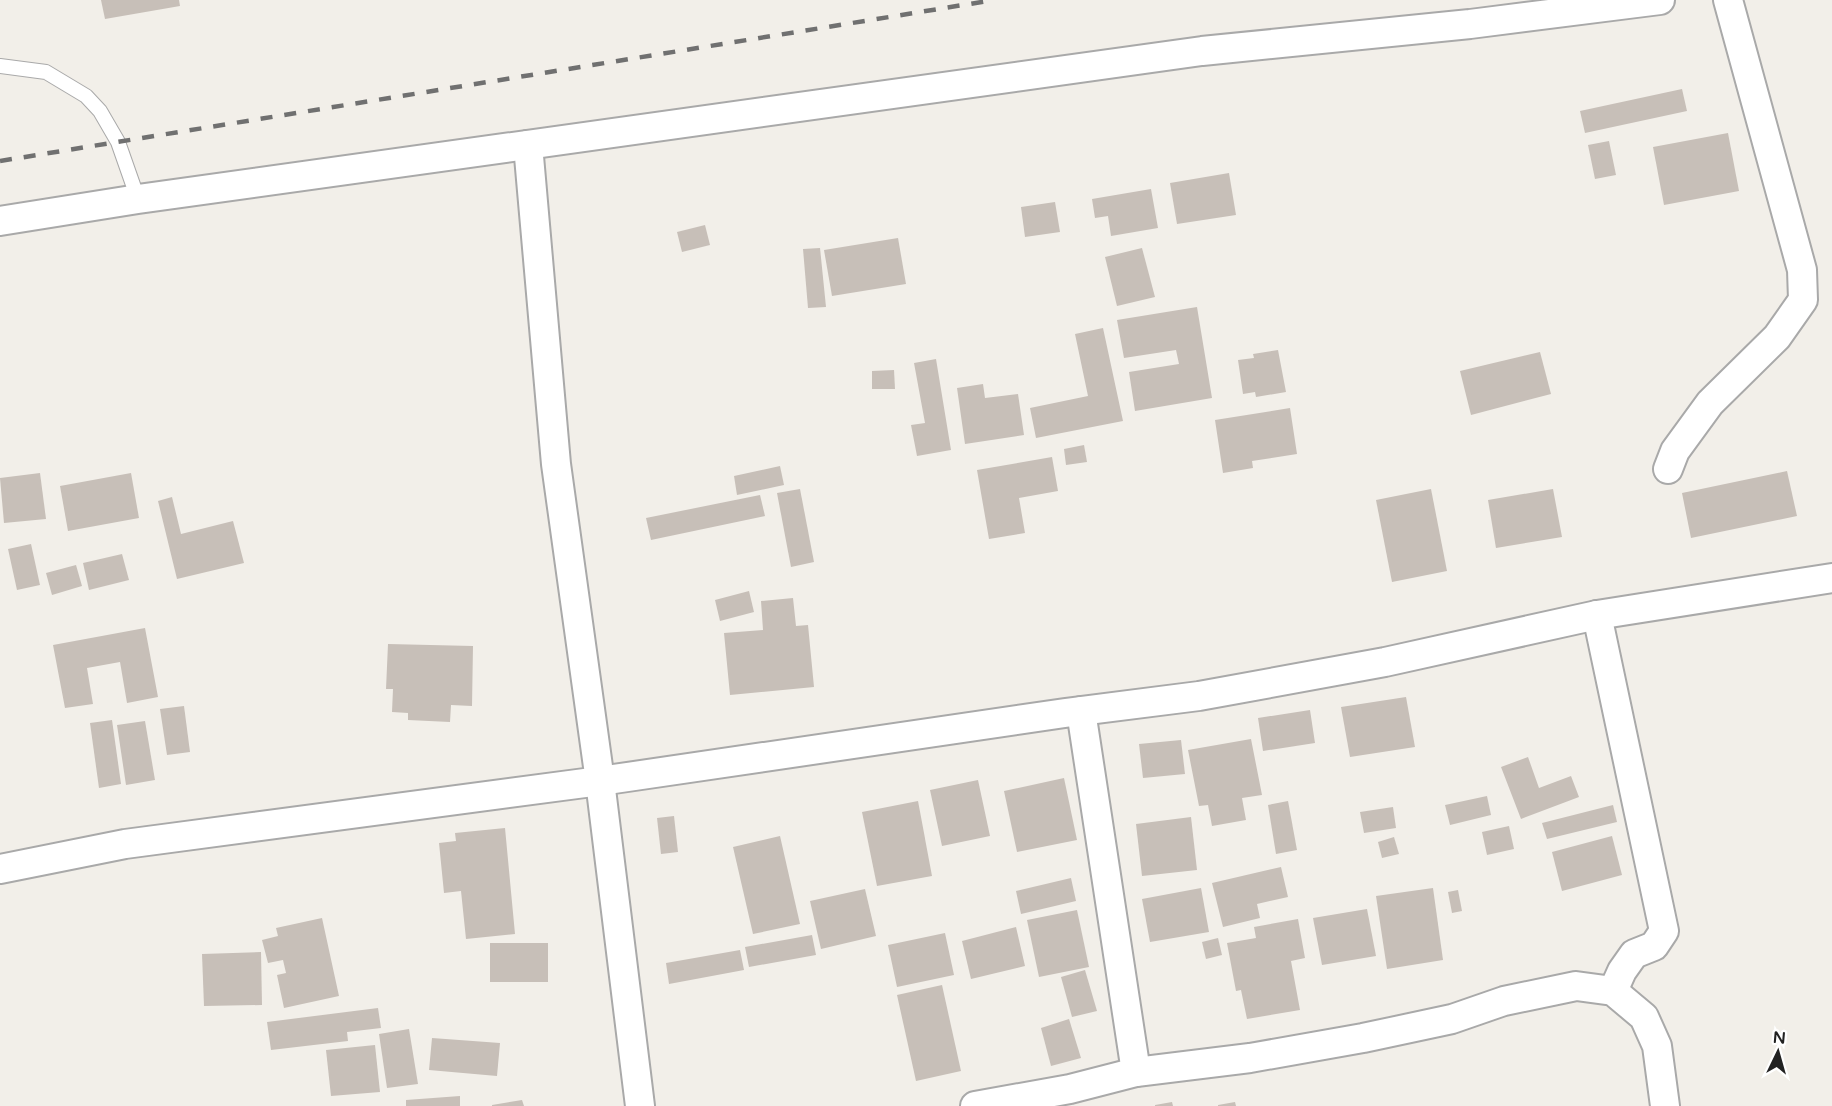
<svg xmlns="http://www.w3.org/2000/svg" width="1832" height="1106" font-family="'Varela Round',sans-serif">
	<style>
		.building { fill: #c7bfb8 }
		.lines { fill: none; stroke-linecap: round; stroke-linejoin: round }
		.service-casing { stroke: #a9a9a9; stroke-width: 16 }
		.minor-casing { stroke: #a9a9a9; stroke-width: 32 }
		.service { stroke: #fff; stroke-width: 14 }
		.minor { stroke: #fff; stroke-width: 28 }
		.rail { stroke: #707070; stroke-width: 4.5; stroke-dasharray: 12 12; stroke-linecap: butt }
	</style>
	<rect width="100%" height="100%" fill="#f2efe9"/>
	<!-- building -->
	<g class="building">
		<path d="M101 0H179L180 6 105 19Z"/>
		<path d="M1682 89 1687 111 1585 133 1580 111Z"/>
		<path d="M1728 133 1739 191 1664 205 1653 147Z"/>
		<path d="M1609 141 1616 175 1595 179 1588 145Z"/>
		<path d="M1229 173 1236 215 1177 224 1170 183Z"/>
		<path d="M1151 189 1158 228 1111 236 1108 216 1095 218 1092 199Z"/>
		<path d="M1055 202 1060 232 1025 237 1021 207Z"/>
		<path d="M705 225 710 245 682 252 677 232Z"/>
		<path d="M898 238 906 284 832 296 824 250Z"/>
		<path d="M820 248 826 307 808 308 803 249Z"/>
		<path d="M1142 248 1155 297 1117 306 1105 257Z"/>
		<path d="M1197 307 1212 398 1135 411 1129 372 1179 364 1176 350 1124 358 1117 320Z"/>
		<path d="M1103 328 1123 421 1036 438 1030 408 1088 396 1075 334Z"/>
		<path d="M1278 350 1286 392 1256 397 1255 392 1243 394 1238 360 1254 358 1253 354Z"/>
		<path d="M1540 352 1551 394 1471 415 1460 371Z"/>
		<path d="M936 359 951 450 917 456 911 425 925 423 914 363Z"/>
		<path d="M894 370 895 389H872V371Z"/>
		<path d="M983 384 985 398 1018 394 1024 435 965 444 957 388Z"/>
		<path d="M1290 408 1297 454 1252 461 1253 468 1223 473 1215 420Z"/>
		<path d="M1084 445 1087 462 1066 465 1064 449Z"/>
		<path d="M1052 457 1058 491 1019 498 1025 533 989 539 977 470Z"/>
		<path d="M780 466 784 485 737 495 734 476Z"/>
		<path d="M1787 471 1797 516 1691 538 1682 493Z"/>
		<path d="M40 473 46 519 4 523 0 478Z"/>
		<path d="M131 473 139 518 68 531 60 486Z"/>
		<path d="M800 489 814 562 791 567 777 493Z"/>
		<path d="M1431 489 1447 571 1392 582 1376 500Z"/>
		<path d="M1553 489 1562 537 1496 548 1488 500Z"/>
		<path d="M760 495 765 516 651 540 646 518Z"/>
		<path d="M172 497 181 534 233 521 244 563 177 579 158 501Z"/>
		<path d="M31 544 40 585 17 590 8 549Z"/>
		<path d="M122 554 129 580 89 590 83 563Z"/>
		<path d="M76 565 82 586 52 595 46 573Z"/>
		<path d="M749 591 754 612 720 621 715 600Z"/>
		<path d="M793 598 796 626 808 625 814 687 730 695 724 633 763 630 761 601Z"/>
		<path d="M145 628 158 697 127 703 120 662 87 668 93 704 65 708 53 645Z"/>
		<path d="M388 644 473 646 472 706 451 705 450 722 408 720V713L392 712 393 689H386Z"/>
		<path d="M1406 697 1415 747 1350 757 1341 707Z"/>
		<path d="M184 706 190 752 167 755 160 709Z"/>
		<path d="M1310 710 1315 743 1263 751 1258 718Z"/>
		<path d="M112 720 121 784 99 788 90 723Z"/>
		<path d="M145 721 155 780 126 785 117 725Z"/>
		<path d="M1251 739 1262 795 1242 798 1246 820 1212 826 1208 805 1199 806 1188 750Z"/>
		<path d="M1181 740 1185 774 1143 778 1139 744Z"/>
		<path d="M1528 757 1539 788 1571 776 1579 797 1521 819 1501 767Z"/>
		<path d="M1064 778 1077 840 1017 852 1004 791Z"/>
		<path d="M978 780 990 836 942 846 930 790Z"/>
		<path d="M1487 796 1491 815 1450 825 1445 805Z"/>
		<path d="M918 801 932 876 877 886 862 812Z"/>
		<path d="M1288 801 1297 850 1276 854 1268 805Z"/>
		<path d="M1613 805 1617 822 1547 839 1542 823Z"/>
		<path d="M1393 807 1396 828 1364 833 1360 812Z"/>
		<path d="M674 816 678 852 661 854 657 818Z"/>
		<path d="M1191 817 1197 870 1142 876 1136 824Z"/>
		<path d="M1509 826 1514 849 1487 855 1482 832Z"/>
		<path d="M505 828 515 934 466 939 461 891 444 893 439 843 456 841 455 833Z"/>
		<path d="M780 836 800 924 753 934 733 847Z"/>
		<path d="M1612 836 1622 875 1562 891 1552 852Z"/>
		<path d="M1394 837 1399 854 1382 858 1378 842Z"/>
		<path d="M1281 867 1288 897 1257 904 1260 918 1223 927 1212 883Z"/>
		<path d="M1071 878 1076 901 1021 914 1016 891Z"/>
		<path d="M1201 888 1209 932 1150 942 1142 899Z"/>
		<path d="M1433 888 1443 960 1387 969 1376 896Z"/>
		<path d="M865 889 876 936 821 949 810 901Z"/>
		<path d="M1458 890 1462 911 1452 913 1448 892Z"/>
		<path d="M1367 909 1376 956 1322 965 1313 918Z"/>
		<path d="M1077 910 1089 967 1039 977 1027 920Z"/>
		<path d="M322 918 339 996 284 1008 277 975 286 973 283 960 268 963 262 940 278 936 276 928Z"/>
		<path d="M1298 919 1305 958 1291 961 1300 1010 1247 1019 1241 990 1236 991 1227 943 1256 938 1254 927Z"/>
		<path d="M1016 927 1025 966 971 979 962 941Z"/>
		<path d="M945 933 954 975 897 987 888 945Z"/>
		<path d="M812 935 816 955 749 967 745 947Z"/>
		<path d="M1218 938 1222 955 1206 959 1202 942Z"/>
		<rect x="490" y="943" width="58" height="39"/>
		<path d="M740 950 744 970 669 984 666 963Z"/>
		<path d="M261 952 262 1005 204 1006 202 954Z"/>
		<path d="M1085 970 1097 1011 1072 1017 1061 977Z"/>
		<path d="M942 985 961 1071 916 1081 897 995Z"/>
		<path d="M378 1008 381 1028 347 1032 348 1041 271 1050 267 1022Z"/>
		<path d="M1069 1019 1081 1058 1051 1066 1041 1028Z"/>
		<path d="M409 1029 418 1084 387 1088 379 1034Z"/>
		<path d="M432 1038 500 1043 497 1076 429 1070Z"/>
		<path d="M375 1045 380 1092 331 1096 326 1050Z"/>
		<path d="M460 1096V1106H406V1100Z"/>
		<path d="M522 1100 524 1106H492V1105Z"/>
		<path d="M1172 1102 1173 1106H1155V1105Z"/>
		<path d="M1235 1102 1236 1106H1218V1105Z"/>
	</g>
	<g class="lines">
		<!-- service casing -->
		<g class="service-casing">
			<path id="service" d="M0 66 46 72 86 96 100 111 118 142 138 199"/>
		</g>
		<!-- minor casing -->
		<g class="minor-casing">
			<g id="minor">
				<path d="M528 145 556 464 600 781 640 1106"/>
				<path d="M0 221 138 199 1202 51 1470 24 1660 0"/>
				<path d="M1668 469 1675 451 1710 403 1777 337 1803 300 1802 270 1728 0"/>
				<path d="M1597 615 1664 931 1654 946 1634 954 1622 971 1613 991"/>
				<path d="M1081 711 1136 1072"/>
				<path d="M0 869 125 844 600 781 1065 713 1199 696 1385 662 1597 615 1832 578"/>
				<path d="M975 1106 1070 1089 1136 1072 1250 1058 1363 1038 1452 1019 1504 1001 1576 986 1613 991 1644 1017 1657 1046 1665 1106"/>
			</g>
		</g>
		<!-- service -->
		<use href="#service" class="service"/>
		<!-- minor -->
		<use href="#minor" class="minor"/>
		<!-- rail -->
		<path class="rail" d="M0 161 994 0"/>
	</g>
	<!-- north arrow -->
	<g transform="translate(1778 1052) rotate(5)" stroke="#ffffff" stroke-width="4.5" paint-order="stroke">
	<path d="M0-4.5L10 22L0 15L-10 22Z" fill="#222222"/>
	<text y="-9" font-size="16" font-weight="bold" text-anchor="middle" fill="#222222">N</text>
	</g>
</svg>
